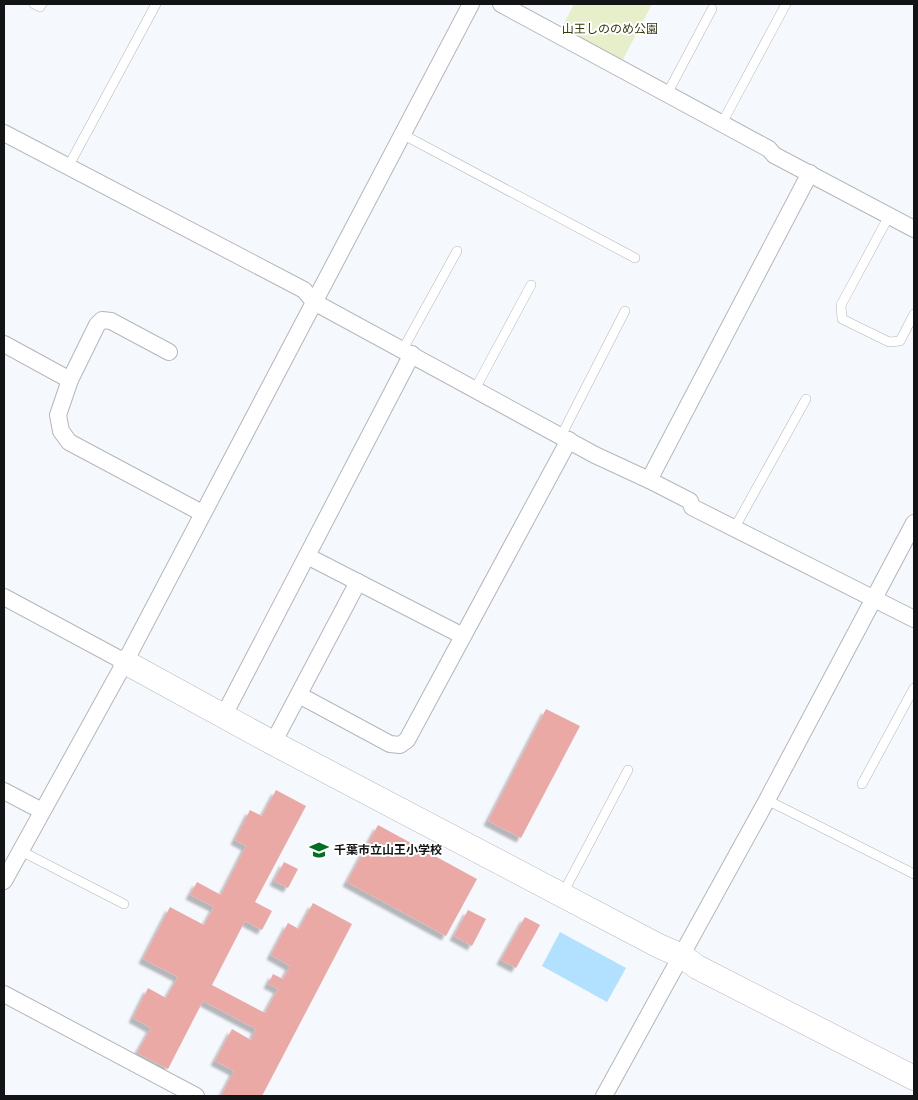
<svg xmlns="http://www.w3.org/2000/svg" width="918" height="1100" font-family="'DM Sans','Noto Sans JP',sans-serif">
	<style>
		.green { fill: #e6efca }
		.water { fill: #b2e1ff }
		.building { fill: #eba9a6; filter: url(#shadow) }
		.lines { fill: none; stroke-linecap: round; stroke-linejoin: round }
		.lane-casing { stroke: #b4b6bb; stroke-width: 10 }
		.street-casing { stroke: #b4b6bb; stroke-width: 18 }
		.secondary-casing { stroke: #b4b6bb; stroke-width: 25 }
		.lane { stroke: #fff; stroke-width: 9 }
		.street { stroke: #fff; stroke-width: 16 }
		.secondary { stroke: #fff; stroke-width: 24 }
		.labels { text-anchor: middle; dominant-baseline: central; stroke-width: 4; stroke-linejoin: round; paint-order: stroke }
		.park-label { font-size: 12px; fill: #323a0e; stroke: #fff }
		.poi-label { font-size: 12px; font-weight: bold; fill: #131416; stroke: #fff; text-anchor: start }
	</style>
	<defs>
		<filter id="shadow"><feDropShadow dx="-4.5" dy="4.5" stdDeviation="1" flood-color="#0004"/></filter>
	</defs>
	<rect width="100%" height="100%" fill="#f5f8fd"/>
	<!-- green -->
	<path class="green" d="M574 4H652L621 63 560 31Z"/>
	<!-- water -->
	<path class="water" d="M560 932 626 968 607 1002 542 966Z"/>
	<!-- building -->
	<g class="building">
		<path d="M546 709 580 726 521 838 488 821Z"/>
		<path d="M276 790 306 806 255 902 272 911 262 930 245 921 212 985 265 1013 278 989 268 984 273 974 283 979 290 966 271 955 288 923 299 929 313 903 352 924 262 1096H221L234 1071 215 1061 232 1029 251 1040 256 1029 203 1001 168 1069 137 1053 151 1028 133 1018 148 988 166 998 178 977 143 959 170 907 204 925 214 907 190 895 197 882 221 895 246 846 235 840 250 810 262 816Z"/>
		<path d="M378 825 477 879 446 936 347 882Z"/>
		<path d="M284 862 298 869 288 888 274 881Z"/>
		<path d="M468 910 486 919 472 946 454 936Z"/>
		<path d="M525 917 540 925 516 968 501 960Z"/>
	</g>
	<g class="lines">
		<!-- lane casing -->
		<g class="lane-casing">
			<g id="lane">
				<path d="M34 4 40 7 42 4"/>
				<path d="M667 94 712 9"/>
				<path d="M722 123 786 4"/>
				<path d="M402 134 635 258"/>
				<path d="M68 167 156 4"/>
				<path d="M889 216 841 305 842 319 889 342 900 341 914 314"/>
				<path d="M403 349 457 251"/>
				<path d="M475 389 531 285"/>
				<path d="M561 436 625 311"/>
				<path d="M734 529 806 399"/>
				<path d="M862 784 914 688"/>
				<path d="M767 800 914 874"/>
				<path d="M21 851 124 904"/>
				<path d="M562 895 628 770"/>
			</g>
		</g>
		<!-- street casing -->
		<g class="street-casing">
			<g id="street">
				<path d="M501 4 769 149 774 155 914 229"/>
				<path d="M4 133 304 290 314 302 595 455 649 480 690 501 692 507 914 619"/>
				<path d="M4 344 70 380"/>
				<path d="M169 352 111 321 102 320 97 325 70 380 58 415 61 431 69 442 202 513"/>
				<path d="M649 480 810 173"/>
				<path d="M307 556 463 636"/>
				<path d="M4 597 125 662"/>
				<path d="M299 695 390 744 400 745 407 740 569 440"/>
				<path d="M224 715 412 354"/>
				<path d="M273 743 358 582"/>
				<path d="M4 791 42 811"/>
				<path d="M4 881 125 662 471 4"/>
				<path d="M4 994 196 1096"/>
				<path d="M604 1096 767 800 914 523"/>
			</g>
		</g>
		<!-- secondary casing -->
		<g class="secondary-casing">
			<path id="secondary" d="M125 662 273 743 659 946 682 956 697 967 914 1078"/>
		</g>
		<!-- lane -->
		<use href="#lane" class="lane"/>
		<!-- street -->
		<use href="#street" class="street"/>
		<!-- secondary -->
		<use href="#secondary" class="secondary"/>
	</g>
	<!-- icons -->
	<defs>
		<g id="school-bare" transform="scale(1.5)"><path d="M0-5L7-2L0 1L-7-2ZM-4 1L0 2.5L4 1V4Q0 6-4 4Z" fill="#007023" stroke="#fff" stroke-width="2.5" paint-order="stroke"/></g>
	</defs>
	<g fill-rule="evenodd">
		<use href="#school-bare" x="319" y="850"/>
	</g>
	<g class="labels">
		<!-- park labels -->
		<g class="park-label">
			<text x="610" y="29">山王しののめ公園</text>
		</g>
		<!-- poi labels -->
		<g class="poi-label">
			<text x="334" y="850">千葉市立山王小学校</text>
		</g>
	</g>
	<!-- border -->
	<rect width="918" height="1100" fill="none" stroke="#131416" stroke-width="10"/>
</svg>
